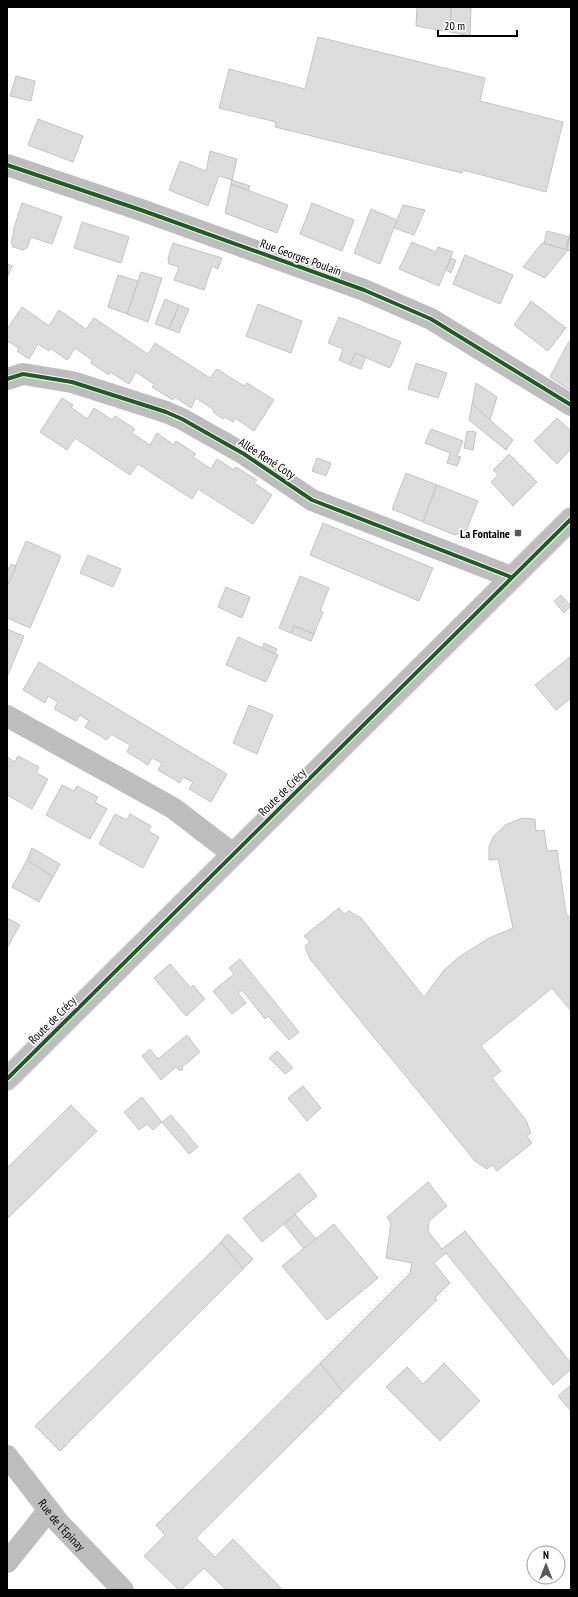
<svg xmlns="http://www.w3.org/2000/svg" width="578" height="1597" font-family="'PT Sans Narrow',sans-serif">
	<style>
		.building { fill: #dcdcdc; stroke: #c4c4c4 }
		.lines { fill: none; stroke-linecap: round; stroke-linejoin: round }
		.major-casing { stroke: #dbdbdb; stroke-width: 24 }
		.minor { stroke: #bdbdbd; stroke-width: 22 }
		.major { stroke: #bdbdbd; stroke-width: 22 }
		.cycleway-casing { stroke: #fff; stroke-width: 6 }
		.cycleway { stroke: #1b5e20; stroke-width: 4 }
		.poi-dot { fill: #595959; stroke: #fff; stroke-width: 1.5 }
		.labels { text-anchor: middle; dominant-baseline: central; stroke-width: 3.5; stroke-linejoin: round; paint-order: stroke }
		.street-label { font-size: 12px; fill: #000; stroke: #fff }
		.poi-label { font-size: 12px; font-weight: bold; fill: #000; stroke: #fff; text-anchor: end }
	</style>
	<rect width="100%" height="100%" fill="#fff"/>
	<!-- building -->
	<g class="building">
		<path d="M417 7H451L450 32 416 26Z"/>
		<path d="M451 7H471L470 36 450 32Z"/>
		<path d="M318 37 485 78 480 101 563 122 546 192 463 170 462 173 275 127 276 122 219 108 229 69 305 89Z"/>
		<path d="M16 76 35 81 31 101 10 96Z"/>
		<path d="M38 119 83 136 73 162 28 145Z"/>
		<path d="M210 151 237 159 232 180 219 176 208 206 169 190 180 161 206 171Z"/>
		<path d="M232 180 250 186 248 191 231 184Z"/>
		<path d="M231 184 288 205 277 233 225 213Z"/>
		<path d="M22 203 62 217 52 244 31 237 27 248 23 250 13 247 11 242 14 231H13Z"/>
		<path d="M312 203 354 220 342 251 300 234Z"/>
		<path d="M403 205 425 210 414 235 394 228Z"/>
		<path d="M371 209 397 220 380 264 354 253Z"/>
		<path d="M82 222 129 237 121 263 74 248Z"/>
		<path d="M547 231 569 237 566 250 544 243Z"/>
		<path d="M571 231V251L566 250Z"/>
		<path d="M412 242 436 252 438 247 453 252 439 286 399 269Z"/>
		<path d="M173 243 222 258 218 269 212 266 204 290 174 280 179 267 169 264 168 258Z"/>
		<path d="M542 243 568 250 545 278 523 267Z"/>
		<path d="M465 255 513 275 500 304 453 284Z"/>
		<path d="M451 258 456 260 451 273 446 270Z"/>
		<path d="M7 264 12 266 7 278Z"/>
		<path d="M141 272 162 278 148 322 127 314Z"/>
		<path d="M118 275 138 281 127 314 108 307Z"/>
		<path d="M165 299 179 305 169 329 155 324Z"/>
		<path d="M531 301 566 328 548 351 514 325Z"/>
		<path d="M258 304 302 321 291 353 246 336Z"/>
		<path d="M179 305 189 309 179 333 169 329Z"/>
		<path d="M22 307 49 326 59 310 86 329 94 318 148 354 155 343 210 378 217 369 244 386 247 383 274 400 254 431 235 418 233 422 225 417 223 419 213 412 214 410 196 398 191 408 175 397 173 400 152 387 154 384 136 372 129 384 110 372 109 375 91 363 92 360 75 348 67 360 50 348 49 351 38 344 29 359 17 351 19 348 7 341V329Z"/>
		<path d="M339 317 401 342 390 368 355 353 350 365 339 360 343 349 328 343Z"/>
		<path d="M571 341V388L570 390 550 377 568 343Z"/>
		<path d="M355 353 366 357 361 369 350 365Z"/>
		<path d="M416 363 447 373 438 398 408 389Z"/>
		<path d="M476 383 497 397 490 420 472 404Z"/>
		<path d="M62 398 73 405 71 407 87 419 94 408 112 420 115 416 135 429 132 433 150 445 157 433 174 445 176 441 196 454 193 457 211 469 217 459 234 470 236 467 257 480 254 483 272 495 253 524 198 489 192 499 138 464 130 475 75 438 67 450 40 432Z"/>
		<path d="M472 404 513 440 506 450 469 420Z"/>
		<path d="M557 418 571 431V449L557 464 534 441Z"/>
		<path d="M431 429 463 441 457 456 461 457 457 466 447 463 450 453 425 443Z"/>
		<path d="M467 431 476 432 473 450 464 448Z"/>
		<path d="M509 454 537 482 513 506 491 482 498 475 493 470Z"/>
		<path d="M317 458 331 463 326 476 312 471Z"/>
		<path d="M406 473 437 485 423 522 392 509Z"/>
		<path d="M437 485 478 501 466 531 455 535 423 522Z"/>
		<path d="M323 523 433 568 419 601 310 555Z"/>
		<path d="M26 541 61 556 30 628 7 618V586Z"/>
		<path d="M88 555 121 569 113 587 80 573Z"/>
		<path d="M11 564 16 566 7 586V572Z"/>
		<path d="M300 576 329 588 320 611 323 612 314 634 294 626 291 633 279 628Z"/>
		<path d="M226 587 250 597 242 618 218 607Z"/>
		<path d="M561 595 571 606 564 613 554 601Z"/>
		<path d="M294 626 314 634 311 641 291 633Z"/>
		<path d="M7 629 24 636 7 677Z"/>
		<path d="M238 637 278 655 266 682 226 665Z"/>
		<path d="M264 643 277 649 275 654 262 648Z"/>
		<path d="M571 656V700L570 699 556 710 535 685Z"/>
		<path d="M39 662 227 774 211 802 189 789 193 782 183 777 180 783 158 770 162 763 152 758 148 765 127 752 130 745 111 734 107 740 85 727 89 721 80 715 76 721 54 709 58 702 48 696 45 703 23 690Z"/>
		<path d="M249 705 273 715 257 754 233 743Z"/>
		<path d="M18 756 39 767 36 773 48 779 32 809 7 795V757L15 762Z"/>
		<path d="M62 785 74 791 77 786 98 797 95 802 107 809 90 839 46 815Z"/>
		<path d="M115 814 127 820 130 814 151 826 148 831 159 837 143 868 99 844Z"/>
		<path d="M522 818 535 819 536 831 544 830 547 851 557 850 566 913 571 919V1011L552 988 481 1046 501 1071 492 1078 526 1120 531 1133 527 1136 532 1143 497 1171 492 1165 487 1169 475 1161 310 959 305 946 310 942 304 936 339 908 344 914 349 911 361 918 424 997 444 970 459 957 489 938 513 928 498 859 489 860V847L493 837 505 825Z"/>
		<path d="M32 848 60 864 53 877 27 860Z"/>
		<path d="M27 860 53 877 39 902 12 887Z"/>
		<path d="M7 918 20 925 7 948Z"/>
		<path d="M240 959 299 1032 289 1040 268 1016 265 1019 242 990 238 993 246 1003 232 1014 213 991 234 974 229 968Z"/>
		<path d="M170 964 191 988 193 985 205 999 186 1016 154 978Z"/>
		<path d="M187 1035 200 1052 182 1067 183 1069 180 1071 176 1067 161 1080 142 1056 150 1049 158 1059Z"/>
		<path d="M277 1051 293 1068 285 1074 269 1058Z"/>
		<path d="M303 1086 321 1108 307 1121 288 1098Z"/>
		<path d="M142 1097 162 1122 153 1130 147 1124 139 1130 124 1112Z"/>
		<path d="M71 1105 97 1131 7 1219V1168Z"/>
		<path d="M171 1115 198 1147 189 1154 162 1122Z"/>
		<path d="M299 1173 317 1196 262 1242 243 1218Z"/>
		<path d="M428 1182 447 1206 429 1221 428 1231 442 1249 465 1231 571 1363V1369L553 1385 446 1253 434 1263 450 1283 435 1298 437 1300 343 1392 320 1363 410 1273 412 1263 386 1258 391 1223 387 1217Z"/>
		<path d="M295 1214 316 1239 304 1249 284 1224Z"/>
		<path d="M334 1224 378 1278 327 1320 282 1266Z"/>
		<path d="M228 1234 253 1259 243 1269 221 1242Z"/>
		<path d="M221 1242 243 1269 60 1451 35 1426Z"/>
		<path d="M320 1363 343 1392 196 1538 215 1557 233 1539 283 1590H226L204 1568 181 1590H179L144 1556 165 1535 156 1525Z"/>
		<path d="M444 1363 480 1401 440 1441 386 1387 407 1367 423 1384Z"/>
		<path d="M571 1385V1411L558 1396Z"/>
	</g>
	<g class="lines">
		<!-- major casing -->
		<g class="major-casing">
			<path id="major" d="M7 1079 571 519"/>
		</g>
		<!-- minor -->
		<g class="minor">
			<path d="M7 165 141 210 364 290 431 319 571 405"/>
			<path d="M7 379 23 374 72 382 166 412 182 419 244 454 312 500 511 577"/>
			<path d="M7 716 173 808 233 854"/>
			<path id="s1" d="M7 1456 59 1523 123 1590"/>
			<path d="M7 1562 48 1511"/>
		</g>
		<!-- major -->
		<use href="#major" class="major"/>
		<!-- cycleway casing -->
		<g class="cycleway-casing">
			<g id="cycleway">
				<path d="M7 165 141 210 364 290 431 319 571 405"/>
				<path d="M7 379 23 374 72 382 166 412 182 419 244 454 312 500 511 577"/>
				<path d="M7 1079 571 519"/>
			</g>
		</g>
		<!-- cycleway -->
		<use href="#cycleway" class="cycleway"/>
	</g>
	<!-- markers -->
	<rect class="poi-dot" x="514" y="529" width="8" height="8" rx="2"/>
	<g class="labels">
		<!-- street labels -->
		<g class="street-label">
			<text transform="translate(301 257) rotate(20)">Rue Georges Poulain</text>
			<text transform="translate(267 458) rotate(33)">Allée René Coty</text>
			<text transform="translate(282 792) rotate(-45)">Route de Crécy</text>
			<text transform="translate(52 1020) rotate(-45)">Route de Crécy</text>
			<text stroke="none"><textPath href="#s1" startOffset="88">Rue de l'Epinay</textPath></text>
		</g>
		<!-- poi labels -->
		<g class="poi-label">
			<text x="510" y="533">La Fontaine</text>
		</g>
	</g>
	<!-- border -->
	<rect width="578" height="1597" fill="none" stroke="#000000" stroke-width="16"/>
	<!-- north arrow -->
	<g transform="translate(546 1565)"><circle r="19" fill="#ffffff" stroke="#999999"/>
	<path d="M0-3L7 15L0 10L-7 15Z" fill="#595959"/>
	<text y="-6" font-size="11" font-weight="bold" text-anchor="middle" fill="#000000">N</text>
	</g>
	<!-- scale -->
	<path d="M438 30v6h79v-6" fill="none" stroke="#000000" stroke-width="2"/>
	<text x="444" y="30" font-size="12" fill="#000000" stroke="#ffffff" stroke-width="3" paint-order="stroke">20 m</text>
</svg>
